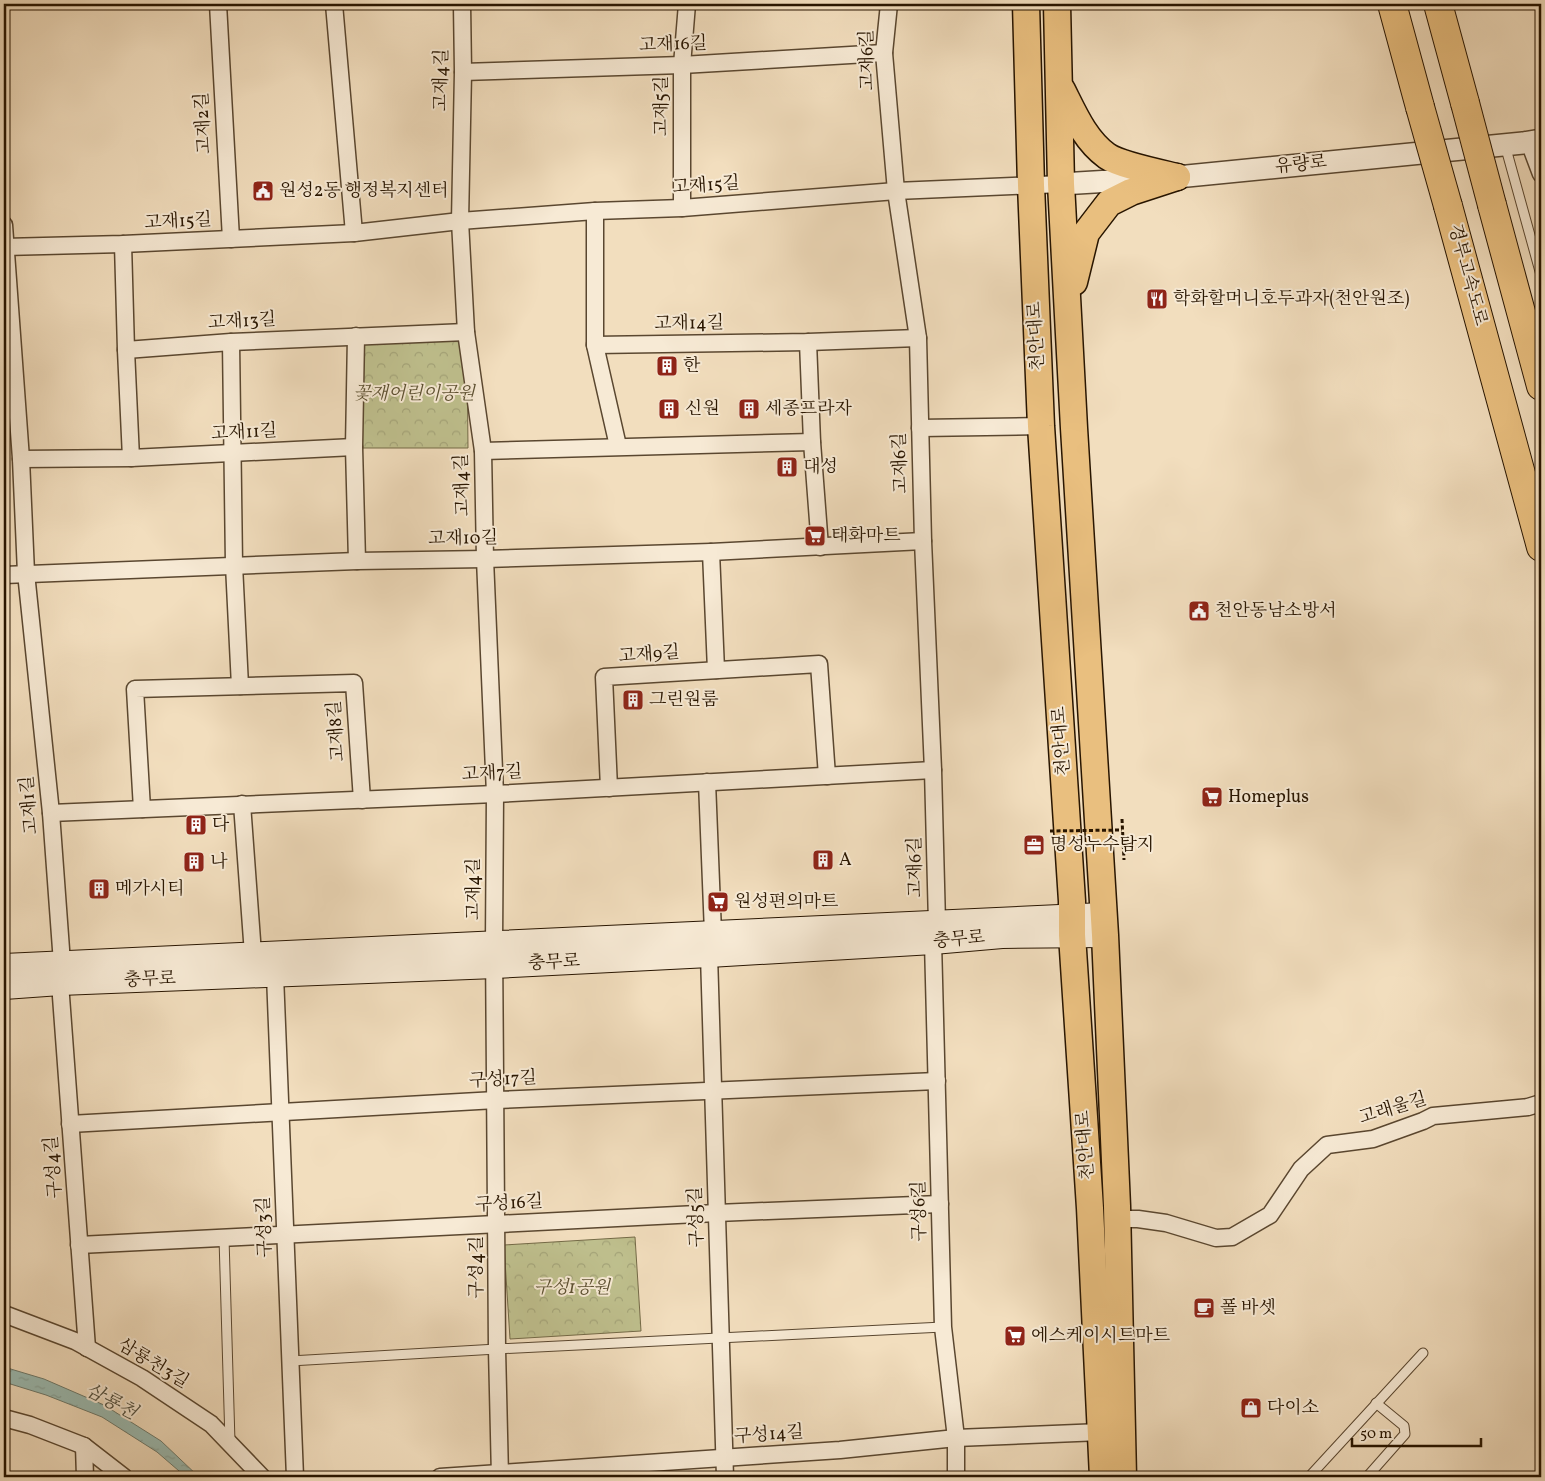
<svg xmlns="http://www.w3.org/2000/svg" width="1545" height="1481" font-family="Vollkorn,'Noto Serif KR',serif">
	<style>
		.park { fill: url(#park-crowns); stroke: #746a47 }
		.water { fill: url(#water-ripples); stroke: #6d796b }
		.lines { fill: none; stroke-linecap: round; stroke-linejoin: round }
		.service-casing { stroke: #5a4730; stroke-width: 11 }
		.minor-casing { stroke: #5a4730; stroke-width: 19 }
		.tertiary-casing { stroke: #5a4730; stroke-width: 24 }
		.secondary-casing { stroke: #281500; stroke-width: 26 }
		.primary-casing { stroke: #281500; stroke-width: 29 }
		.motorway-casing { stroke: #281500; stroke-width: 30 }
		.path { stroke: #281500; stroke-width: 3; stroke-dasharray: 4 2.5; stroke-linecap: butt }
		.service { stroke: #f7ead5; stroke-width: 9 }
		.minor { stroke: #f7ead5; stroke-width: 16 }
		.tertiary { stroke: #f7ead5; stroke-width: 21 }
		.secondary { stroke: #f7ead5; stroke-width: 24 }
		.primary { stroke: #e9bf7f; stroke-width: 26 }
		.motorway { stroke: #e9bf7f; stroke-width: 28 }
		.motorway-bridge-casing { stroke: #281500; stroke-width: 30; stroke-linecap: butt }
		.path-bridge { stroke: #281500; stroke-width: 3; stroke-dasharray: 4 2.5; stroke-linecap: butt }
		.motorway-bridge { stroke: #e9bf7f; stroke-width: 28 }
		.labels { text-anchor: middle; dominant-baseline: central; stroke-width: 4; stroke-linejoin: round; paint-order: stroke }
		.street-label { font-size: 18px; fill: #281500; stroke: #f7ead5 }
		.poi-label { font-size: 18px; fill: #281500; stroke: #f7ead5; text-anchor: start }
		.park-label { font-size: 18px; font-style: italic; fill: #5d5132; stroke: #f7ead5 }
		.water-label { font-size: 19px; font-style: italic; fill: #504f3f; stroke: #f7ead5 }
	</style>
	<defs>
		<pattern id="park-crowns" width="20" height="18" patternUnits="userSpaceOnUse" patternTransform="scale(1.25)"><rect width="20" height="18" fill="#bfc08e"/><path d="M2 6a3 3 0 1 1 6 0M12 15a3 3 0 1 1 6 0" fill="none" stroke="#a4a479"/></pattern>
		<pattern id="water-ripples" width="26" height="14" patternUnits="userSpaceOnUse" patternTransform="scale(1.25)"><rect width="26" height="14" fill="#9bbcb3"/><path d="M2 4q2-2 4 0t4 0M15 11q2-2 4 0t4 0" fill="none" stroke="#86a198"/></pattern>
	</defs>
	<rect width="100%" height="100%" fill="#f2debe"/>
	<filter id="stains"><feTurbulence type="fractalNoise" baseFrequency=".004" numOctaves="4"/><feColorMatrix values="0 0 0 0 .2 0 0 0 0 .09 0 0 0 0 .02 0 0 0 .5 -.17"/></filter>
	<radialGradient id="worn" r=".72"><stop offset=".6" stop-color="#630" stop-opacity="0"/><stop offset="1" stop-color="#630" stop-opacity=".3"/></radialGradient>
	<!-- park -->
	<g class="park">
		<path d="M457 340 467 350 468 448H360V350L366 343Z"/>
		<path d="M635 1237 641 1331 510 1339 504 1245Z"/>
	</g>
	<!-- water -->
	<path class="water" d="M4 1367 44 1379 104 1405 161 1441 199 1477H186L157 1452 102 1417 46 1395 4 1382Z"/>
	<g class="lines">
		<!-- service casing -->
		<g class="service-casing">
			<g id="service">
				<path d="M1505 145 1541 275"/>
				<path d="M224 1238 230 1442"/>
				<path d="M290 1361 497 1349 943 1327"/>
				<path d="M1309 1477 1423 1353"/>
				<path d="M1367 1477 1405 1434 1404 1426 1376 1403"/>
			</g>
		</g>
		<!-- minor casing -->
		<g class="minor-casing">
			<g id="minor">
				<path d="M218 4 231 239"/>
				<path d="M334 4 354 233"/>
				<path d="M462 4 463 72 460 221 466 332 483 451 485 559 495 794 494 943 497 1349 500 1477"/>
				<path d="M889 4 884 53 896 191 918 338 923 541 933 770 937 923"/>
				<path d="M463 72 682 65 884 53"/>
				<path d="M1529 142 1541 174"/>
				<path d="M682 208V65L687 4"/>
				<path d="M595 211V345L618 446"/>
				<path d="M4 225 21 459 26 573 51 813 62 963"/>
				<path d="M123 244 126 350 131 458"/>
				<path d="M4 247 123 244 354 233 460 221 595 211 682 208 896 191 1061 184"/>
				<path d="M356 336 354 447 357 561"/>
				<path d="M231 342 234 565 240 686"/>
				<path d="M808 342 812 442 820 547"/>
				<path d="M595 345 808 342 918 338"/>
				<path d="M126 350 231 342 466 332"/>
				<path d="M920 428 1041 426"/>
				<path d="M483 451 812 442"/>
				<path d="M21 459 131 458 354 447"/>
				<path d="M711 552 716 670"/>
				<path d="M4 575 357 561 485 559 711 552 923 541"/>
				<path d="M707 782 713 933"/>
				<path d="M609 788 604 677 819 664 827 776"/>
				<path d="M242 804 253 954"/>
				<path d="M142 809 135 689 354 683 362 800"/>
				<path d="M51 813 495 794 933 770"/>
				<path d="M933 942 943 1327 956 1438V1477"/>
				<path d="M709 955 725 1477"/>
				<path d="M275 975 295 1477"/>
				<path d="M60 983 87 1348"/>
				<path d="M70 1124 496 1100 937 1081"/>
				<path d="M1117 1219H1138L1166 1223 1216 1238 1232 1237 1270 1215 1301 1169 1327 1145 1373 1139 1423 1121 1433 1116 1528 1107 1541 1103"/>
				<path d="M79 1245 717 1213 940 1204"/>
				<path d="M4 1314 75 1341 142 1378 211 1424 262 1477"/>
				<path d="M4 1418 30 1425 84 1446 124 1477"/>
				<path d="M84 1446 85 1477"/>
				<path d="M440 1477 840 1450 956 1438 1101 1432"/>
			</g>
		</g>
		<!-- tertiary casing -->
		<g class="tertiary-casing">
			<path id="tertiary" d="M1061 184 1177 177 1523 143 1541 140"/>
		</g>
		<!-- secondary casing -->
		<g class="secondary-casing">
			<g id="secondary">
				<path d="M4 966 1103 915"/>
				<path d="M4 987 60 983 495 966 709 955 933 942 1002 936 1105 935"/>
			</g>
		</g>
		<!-- primary casing -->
		<g class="primary-casing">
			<g id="primary">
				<path d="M1026 4 1031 185 1041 426 1072 901V935L1090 1208 1103 1477"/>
				<path d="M1057 4 1061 184 1074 428 1105 935 1117 1206 1123 1477"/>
				<path d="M1062 90C1074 114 1085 140 1107 156 1120 165 1160 173 1177 177"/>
				<path d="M1074 282 1086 233 1109 203 1131 192 1177 177"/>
			</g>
		</g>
		<!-- motorway casing -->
		<g class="motorway-casing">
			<g id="motorway">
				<path d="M1392 4 1420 107"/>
				<path d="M1438 4 1465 103"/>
				<path d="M1492 205 1541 386"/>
				<path d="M1448 206 1541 547"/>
			</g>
		</g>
		<!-- path -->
		<path class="path" d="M1122 819 1124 860"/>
		<!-- service -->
		<use href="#service" class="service"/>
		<!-- minor -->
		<use href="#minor" class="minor"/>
		<!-- tertiary -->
		<use href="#tertiary" class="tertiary"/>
		<!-- secondary -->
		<use href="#secondary" class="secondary"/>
		<!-- primary -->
		<use href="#primary" class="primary"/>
		<!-- motorway -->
		<use href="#motorway" class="motorway"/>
		<!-- motorway-bridge casing -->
		<g class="motorway-bridge-casing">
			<g id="motorway-bridge">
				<path d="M1465 103 1492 205"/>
				<path d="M1420 107 1448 206"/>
			</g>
		</g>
		<!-- path-bridge -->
		<path class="path-bridge" d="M1050 831 1122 830"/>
		<!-- motorway-bridge -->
		<use href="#motorway-bridge" class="motorway-bridge"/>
	</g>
	<!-- icons -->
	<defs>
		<g id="civic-square" transform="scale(1.125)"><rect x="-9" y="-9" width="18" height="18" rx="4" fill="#8f2418" stroke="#f7ead5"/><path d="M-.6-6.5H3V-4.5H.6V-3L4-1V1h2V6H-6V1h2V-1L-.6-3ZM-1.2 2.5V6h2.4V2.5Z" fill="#fff"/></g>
		<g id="restaurant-square" transform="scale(1.125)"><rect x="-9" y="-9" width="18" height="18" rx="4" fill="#8f2418" stroke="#f7ead5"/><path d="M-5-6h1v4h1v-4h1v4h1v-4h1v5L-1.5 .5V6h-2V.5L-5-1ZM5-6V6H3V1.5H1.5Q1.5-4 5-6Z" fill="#fff"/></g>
		<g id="building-square" transform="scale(1.125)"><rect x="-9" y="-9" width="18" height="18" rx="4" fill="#8f2418" stroke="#f7ead5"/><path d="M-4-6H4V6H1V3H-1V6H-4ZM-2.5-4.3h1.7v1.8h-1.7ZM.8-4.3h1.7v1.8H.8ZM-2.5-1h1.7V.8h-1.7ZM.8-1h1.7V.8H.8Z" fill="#fff"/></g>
		<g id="supermarket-square" transform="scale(1.125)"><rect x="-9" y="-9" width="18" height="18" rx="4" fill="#8f2418" stroke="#f7ead5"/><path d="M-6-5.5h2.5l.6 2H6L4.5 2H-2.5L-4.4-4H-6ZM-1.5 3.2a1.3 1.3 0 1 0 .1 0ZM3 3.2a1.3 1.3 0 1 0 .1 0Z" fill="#fff"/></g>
		<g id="office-square" transform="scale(1.125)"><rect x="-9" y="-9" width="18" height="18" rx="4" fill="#8f2418" stroke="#f7ead5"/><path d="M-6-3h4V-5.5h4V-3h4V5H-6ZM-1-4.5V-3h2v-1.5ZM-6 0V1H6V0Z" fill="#fff"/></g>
		<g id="cafe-square" transform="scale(1.125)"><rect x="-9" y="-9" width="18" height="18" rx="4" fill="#8f2418" stroke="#f7ead5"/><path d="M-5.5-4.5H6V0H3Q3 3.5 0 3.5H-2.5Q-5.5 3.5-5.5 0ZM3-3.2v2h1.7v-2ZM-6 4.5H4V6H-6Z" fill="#fff"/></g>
		<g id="shop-square" transform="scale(1.125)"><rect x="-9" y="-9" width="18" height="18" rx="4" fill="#8f2418" stroke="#f7ead5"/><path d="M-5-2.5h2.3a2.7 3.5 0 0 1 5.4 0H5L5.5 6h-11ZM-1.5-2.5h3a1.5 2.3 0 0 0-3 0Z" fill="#fff"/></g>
	</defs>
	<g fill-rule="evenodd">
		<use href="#civic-square" x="263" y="191"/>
		<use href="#restaurant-square" x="1157" y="299"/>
		<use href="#building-square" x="667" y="366"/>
		<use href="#building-square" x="669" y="409"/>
		<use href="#building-square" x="749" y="409"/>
		<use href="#building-square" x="787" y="467"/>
		<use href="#supermarket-square" x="815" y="536"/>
		<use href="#civic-square" x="1199" y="611"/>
		<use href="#building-square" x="633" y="700"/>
		<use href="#supermarket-square" x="1212" y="797"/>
		<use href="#building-square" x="196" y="825"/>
		<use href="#office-square" x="1034" y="845"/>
		<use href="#building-square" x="823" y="860"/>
		<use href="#building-square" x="194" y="862"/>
		<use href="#building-square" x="99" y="889"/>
		<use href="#supermarket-square" x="718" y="902"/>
		<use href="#cafe-square" x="1204" y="1308"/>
		<use href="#supermarket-square" x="1015" y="1336"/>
		<use href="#shop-square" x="1251" y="1408"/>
	</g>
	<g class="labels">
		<!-- street labels -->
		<g class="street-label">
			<text transform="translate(673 45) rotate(-2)">고재16길</text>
			<text transform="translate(868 60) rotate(-91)">고재6길</text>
			<text transform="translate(442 80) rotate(-89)">고재4길</text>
			<text transform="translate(662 106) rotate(-90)">고재5길</text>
			<text transform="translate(204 123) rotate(-93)">고재2길</text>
			<text transform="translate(1301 165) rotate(-6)">유량로</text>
			<text transform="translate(706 186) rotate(-4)">고재15길</text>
			<text transform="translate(178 222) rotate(-3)">고재15길</text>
			<text transform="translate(1467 275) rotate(75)">경부고속도로</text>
			<text transform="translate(242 322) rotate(-3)">고재13길</text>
			<text transform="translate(689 324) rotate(-1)">고재14길</text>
			<text transform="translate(1037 336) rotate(-93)">천안대로</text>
			<text transform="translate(244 433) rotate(-3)">고재11길</text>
			<text transform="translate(901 463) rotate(-92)">고재6길</text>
			<text transform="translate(463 485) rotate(-92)">고재4길</text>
			<text transform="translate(463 539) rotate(-1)">고재10길</text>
			<text transform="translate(649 655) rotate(-4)">고재9길</text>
			<text transform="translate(337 731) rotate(-94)">고재8길</text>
			<text transform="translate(1062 741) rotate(-94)">천안대로</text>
			<text transform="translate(492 774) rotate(-3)">고재7길</text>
			<text transform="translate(30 805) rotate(-95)">고재1길</text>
			<text transform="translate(916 867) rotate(-91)">고재6길</text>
			<text transform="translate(474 889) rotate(-90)">고재4길</text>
			<text transform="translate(959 940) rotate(-5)">충무로</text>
			<text transform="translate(554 963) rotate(-3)">충무로</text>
			<text transform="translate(150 980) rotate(-2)">충무로</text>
			<text transform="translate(503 1080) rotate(-3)">구성17길</text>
			<text transform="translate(1393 1109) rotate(-17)">고래울길</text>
			<text transform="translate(1086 1145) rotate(-94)">천안대로</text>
			<text transform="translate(54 1167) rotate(-94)">구성4길</text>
			<text transform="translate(509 1204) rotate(-3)">구성16길</text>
			<text transform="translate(920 1211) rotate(-91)">구성6길</text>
			<text transform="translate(697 1217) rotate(-92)">구성5길</text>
			<text transform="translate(265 1227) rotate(-92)">구성3길</text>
			<text transform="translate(477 1267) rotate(-90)">구성4길</text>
			<text transform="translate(153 1364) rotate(31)">삼룡천3길</text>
			<text transform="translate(769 1435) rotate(-4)">구성14길</text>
		</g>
		<!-- poi labels -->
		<g class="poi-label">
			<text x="279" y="191">원성2동 행정복지센터</text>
			<text x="1173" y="299">학화할머니호두과자(천안원조)</text>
			<text x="683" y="366">한</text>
			<text x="685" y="409">신원</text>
			<text x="765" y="409">세종프라자</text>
			<text x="803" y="467">대성</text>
			<text x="831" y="536">태화마트</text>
			<text x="1215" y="611">천안동남소방서</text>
			<text x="649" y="700">그린원룸</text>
			<text x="1228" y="797">Homeplus</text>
			<text x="212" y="825">다</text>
			<text x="1050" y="845">명성누수탐지</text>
			<text x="839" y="860">A</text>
			<text x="210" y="862">나</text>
			<text x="115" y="889">메가시티</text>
			<text x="734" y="902">원성편의마트</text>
			<text x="1220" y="1308">폴 바셋</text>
			<text x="1031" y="1336">에스케이시트마트</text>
			<text x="1267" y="1408">다이소</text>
		</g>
		<!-- park labels -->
		<g class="park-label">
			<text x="414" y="394">꽃재어린이공원</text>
			<text x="572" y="1288">구성1공원</text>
		</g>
		<!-- water labels -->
		<g class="water-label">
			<text transform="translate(111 1402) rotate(28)">삼룡천</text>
		</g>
	</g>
	<!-- margin -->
	<rect width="1545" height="1481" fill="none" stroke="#f2debe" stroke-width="20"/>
	<rect x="5" y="5" width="1535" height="1471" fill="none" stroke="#281500" stroke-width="2.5"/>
	<rect x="10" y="10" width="1525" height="1461" fill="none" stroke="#281500"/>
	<!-- scale -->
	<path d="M1352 1438v8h129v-8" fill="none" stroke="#281500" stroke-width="2.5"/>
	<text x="1360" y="1438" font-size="15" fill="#281500" stroke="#f7ead5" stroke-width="4" paint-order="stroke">50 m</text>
	<rect width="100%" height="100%" filter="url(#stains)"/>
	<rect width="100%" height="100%" fill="url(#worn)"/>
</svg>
